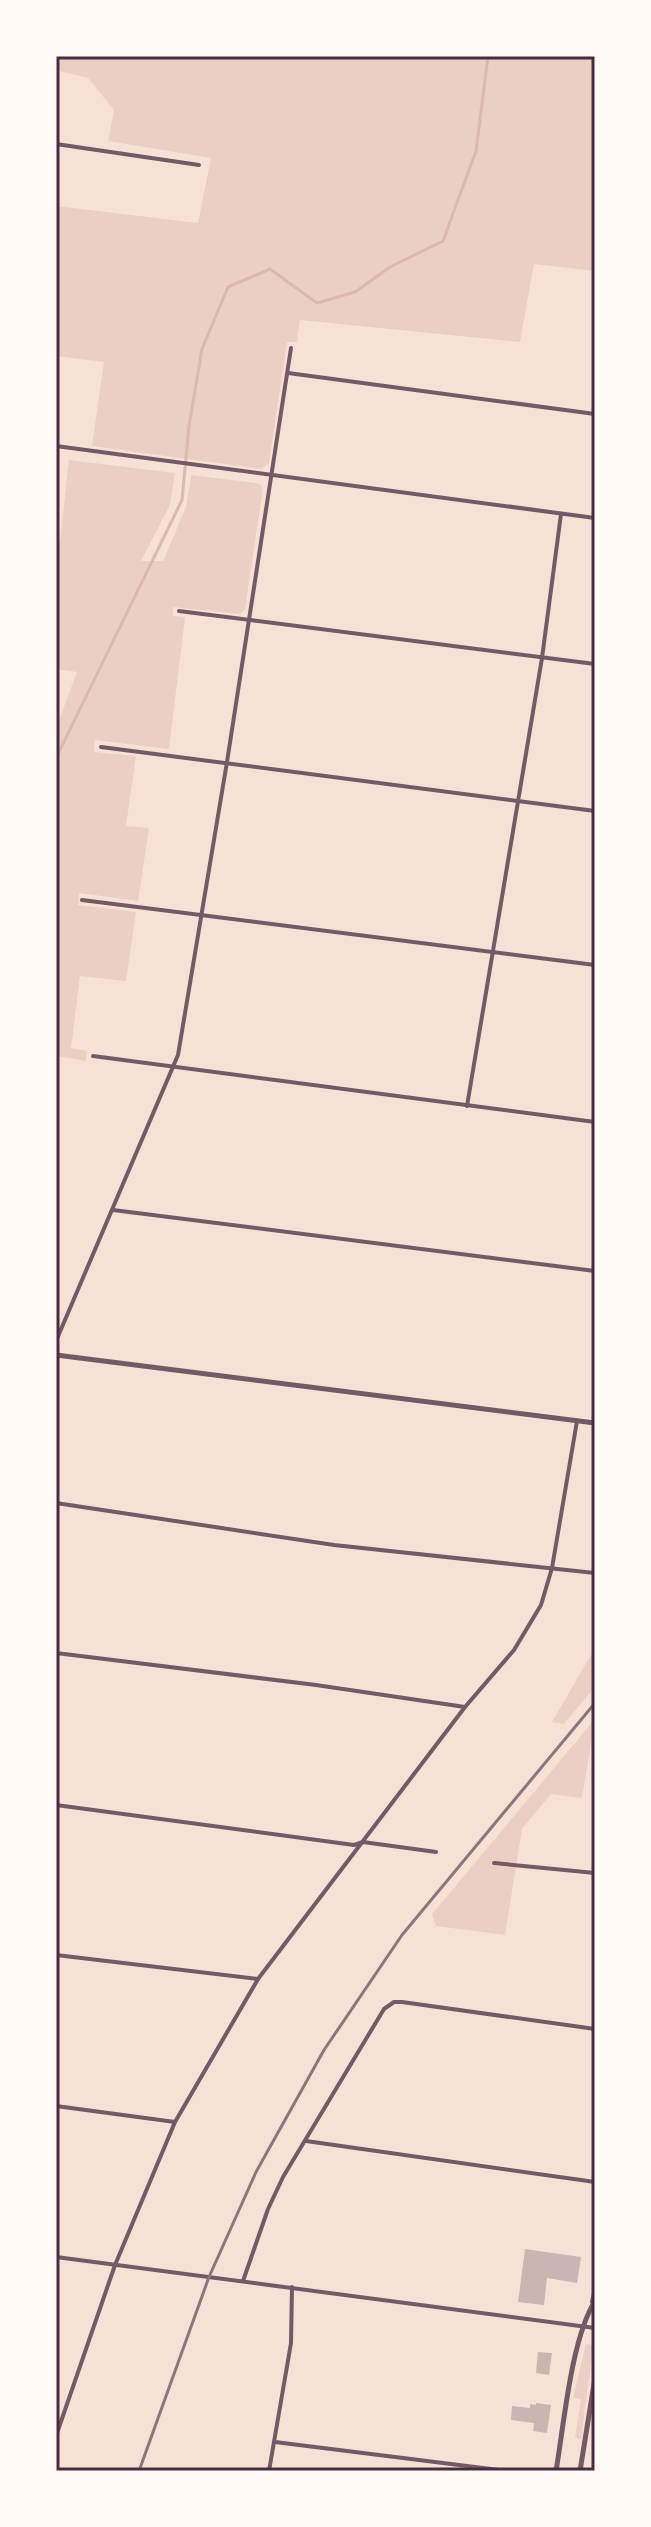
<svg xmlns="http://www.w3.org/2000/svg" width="651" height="2527" font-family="Montserrat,sans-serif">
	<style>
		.green { fill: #ebcfc5 }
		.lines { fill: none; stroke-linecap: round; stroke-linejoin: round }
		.stream { stroke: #dcb8b0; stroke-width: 3 }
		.building { fill: #ccb4b1 }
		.minor { stroke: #755966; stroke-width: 4 }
		.tertiary { stroke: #755966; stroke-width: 5 }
		.rail { stroke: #8f747c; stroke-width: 3 }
		.neatline { fill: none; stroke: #4a2c40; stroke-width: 3 }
	</style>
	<rect width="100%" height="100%" fill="#f7e1d7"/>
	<!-- green -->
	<g class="green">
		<path d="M56 56H595V271L534 264 520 342 300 320 297 342H287L269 463 262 469 92 446 104 362 56 356V206L198 223 211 158 108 141 114 110 88 78 56 70Z"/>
		<path d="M69 460 175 473 170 505 141 561H163L186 507 191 475 257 483 262 486V495L245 609 240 614 173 607V616L185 617 169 749 95 740 94 752 136 756 126 826 149 828 138 901 79 893 78 905 136 912 126 981 80 976 71 1048 87 1051 86 1061 56 1056V728L77 672 56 669V541H60Z"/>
		<path d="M595 1648V1687L564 1724 552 1722Z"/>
		<path d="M595 1719 582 1798 551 1794 522 1829 505 1935 436 1926 432 1914Z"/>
		<path d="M586 2344 592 2345 593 2347 581 2439 575 2438 581 2399 573 2398Z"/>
	</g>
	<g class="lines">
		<!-- stream -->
		<path class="stream" d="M56 758 182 500 189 426 202 349 228 287 270 269 317 303 355 292 390 267 443 241 476 151 488 56"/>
	</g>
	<!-- building -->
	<g class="building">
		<path d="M525 2249 581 2257 577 2283 547 2278 544 2305 518 2302Z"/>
		<path d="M538 2352 552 2353 549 2375 536 2373Z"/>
		<path d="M536 2403 551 2405 547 2433 533 2431 534 2423 511 2420 512 2406 530 2408V2404L536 2405Z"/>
	</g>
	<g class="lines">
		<!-- minor -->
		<g class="minor">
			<path d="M56 144 199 165"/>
			<path d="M288 373 595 414"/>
			<path d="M56 446 595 518"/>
			<path d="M179 611 595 664"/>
			<path d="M101 747 595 811"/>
			<path d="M82 900 595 965"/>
			<path d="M93 1056 595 1122"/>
			<path d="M467 1106 542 658 561 514"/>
			<path d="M113 1210 595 1271"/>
			<path d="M56 1341 178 1055 227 762 291 348"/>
			<path d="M56 1503 334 1545 595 1573"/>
			<path d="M56 1653 316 1685 465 1707"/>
			<path d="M56 1805 354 1845 363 1842 436 1852"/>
			<path d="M494 1863 595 1873"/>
			<path d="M56 1955 258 1979"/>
			<path d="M56 2106 175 2122"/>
			<path d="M306 2141 595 2182"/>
			<path d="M56 2257 595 2328"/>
			<path d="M243 2281 268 2209 283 2177 384 2009 394 2002H402L595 2029"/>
			<path d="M592 2302 595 2289"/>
			<path d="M56 2436 115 2265 175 2122 258 1979 465 1707 514 1650 541 1605 552 1568 577 1421"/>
			<path d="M275 2442 507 2471"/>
			<path d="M269 2471 291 2343 292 2287"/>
		</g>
		<!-- tertiary -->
		<g class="tertiary">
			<path d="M56 1355 595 1423"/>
			<path d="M556 2471C564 2425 571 2339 595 2301"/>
			<path d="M580 2471 595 2378"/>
		</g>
		<!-- rail -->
		<path class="rail" d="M139 2471 209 2277 256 2172 324 2050 402 1935 595 1703"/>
	</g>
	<!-- border -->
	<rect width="651" height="2527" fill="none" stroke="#fffaf5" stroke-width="116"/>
	<rect x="58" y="58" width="535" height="2411" class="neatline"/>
</svg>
